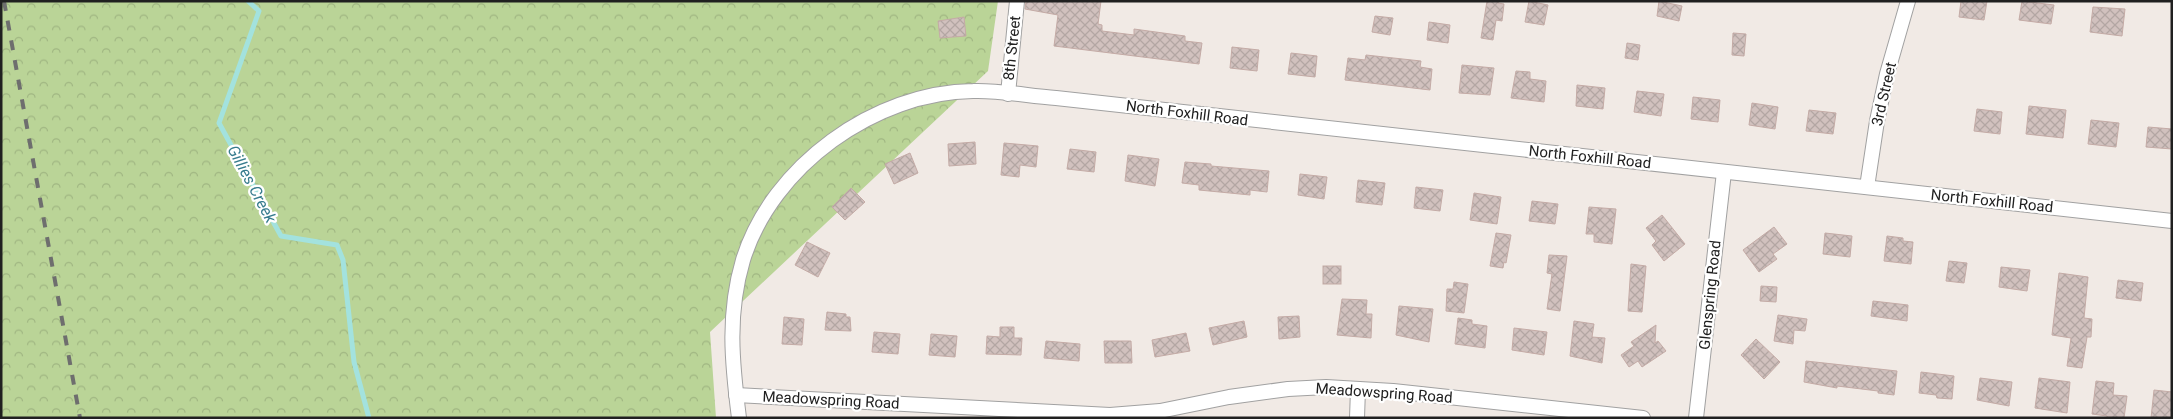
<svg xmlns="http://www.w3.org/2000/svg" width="2173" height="419" font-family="Roboto,sans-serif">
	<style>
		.forest { fill: url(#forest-crowns) }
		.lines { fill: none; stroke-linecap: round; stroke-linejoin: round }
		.stream { stroke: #a3e2de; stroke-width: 5 }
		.building { fill: url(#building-cross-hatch); stroke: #c4aba6 }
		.street-casing { stroke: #a1a1a1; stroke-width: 16 }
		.street { stroke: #fff; stroke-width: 14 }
		.rail { stroke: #6e6e6e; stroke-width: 4; stroke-dasharray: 10 10; stroke-linecap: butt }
		.labels { text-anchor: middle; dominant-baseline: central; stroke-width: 4.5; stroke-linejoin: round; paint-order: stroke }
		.street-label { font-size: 15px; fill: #202020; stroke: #fff }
		.water-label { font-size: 16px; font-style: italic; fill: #377c8e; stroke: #fff }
	</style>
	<defs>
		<pattern id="forest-crowns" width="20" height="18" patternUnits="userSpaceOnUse" patternTransform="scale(1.25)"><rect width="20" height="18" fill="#bad497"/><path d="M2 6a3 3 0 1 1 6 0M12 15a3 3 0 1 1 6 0" fill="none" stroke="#a0b682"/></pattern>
		<pattern id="building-cross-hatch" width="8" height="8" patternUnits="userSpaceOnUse" patternTransform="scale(1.25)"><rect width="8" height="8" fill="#d1c1be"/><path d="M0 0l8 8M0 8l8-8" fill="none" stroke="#b3a6a3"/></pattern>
	</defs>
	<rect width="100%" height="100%" fill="#f1eae5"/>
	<!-- forest -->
	<path class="forest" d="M1 1H998L988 71 710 332 716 418H1Z"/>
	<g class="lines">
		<!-- stream -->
		<path class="stream" d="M248 1 259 11 219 123 281 236 337 245 343 260 354 362 369 418"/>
	</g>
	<!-- building -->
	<g class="building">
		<path d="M1026 1H1101L1098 24 1102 25V31L1134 35V29L1185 36V41L1202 43 1199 64 1054 46 1058 15 1025 9Z"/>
		<path d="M1487 1H1499L1498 3 1504 4 1502 21 1496 20 1493 40 1481 38Z"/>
		<path d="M1529 1 1548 5 1544 25 1525 22Z"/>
		<path d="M1659 1 1682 6 1679 21 1657 16Z"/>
		<path d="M1961 1H1987L1984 20 1959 17Z"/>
		<path d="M2022 1 2054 5 2051 24 2019 20Z"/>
		<path d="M2093 7 2125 9 2122 36 2090 32Z"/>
		<path d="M1375 16 1393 18 1390 35 1372 32Z"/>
		<path d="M964 17 966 36 940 38 938 21Z"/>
		<path d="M1429 22 1450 25 1448 43 1427 40Z"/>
		<path d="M1733 33 1746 34 1744 56 1732 55Z"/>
		<path d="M1627 43 1640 45 1638 60 1625 58Z"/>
		<path d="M1232 47 1259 50 1257 71 1230 68Z"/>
		<path d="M1291 53 1317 56 1315 77 1288 74Z"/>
		<path d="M1366 55 1421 61 1420 67 1432 69 1430 90 1345 80 1348 58 1365 60Z"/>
		<path d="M1462 65 1494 68 1490 95 1459 93Z"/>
		<path d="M1516 71 1530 72V79L1546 81 1544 102 1511 98Z"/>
		<path d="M1577 85 1605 88 1603 109 1576 106Z"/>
		<path d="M1637 91 1664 94 1661 116 1634 112Z"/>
		<path d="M1693 97 1720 100 1718 122 1691 119Z"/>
		<path d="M1752 103 1778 107 1775 129 1749 125Z"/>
		<path d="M2029 106 2066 110 2063 138 2026 134Z"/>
		<path d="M1977 109 2002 112 2000 134 1974 131Z"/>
		<path d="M1809 110 1836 113 1833 134 1806 131Z"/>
		<path d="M2091 120 2119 123 2116 147 2088 144Z"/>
		<path d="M2148 127 2172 129V149L2146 147Z"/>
		<path d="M975 142 976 164 949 166 948 144Z"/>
		<path d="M1004 143 1038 146 1036 167 1020 165 1019 177 1001 175Z"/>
		<path d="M1070 149 1096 152 1094 172 1067 169Z"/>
		<path d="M910 153 918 173 894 184 885 164Z"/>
		<path d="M1128 155 1159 159 1155 186 1125 181Z"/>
		<path d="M1185 162 1211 164V166L1269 171 1267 192 1250 190V195L1199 190V185L1182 183Z"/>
		<path d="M1300 174 1327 177 1324 199 1298 195Z"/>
		<path d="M1358 180 1385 183 1382 205 1356 202Z"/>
		<path d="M1416 187 1443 190 1440 211 1414 208Z"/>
		<path d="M851 188 865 202 845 220 832 207Z"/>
		<path d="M1474 193 1501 197 1497 224 1470 220Z"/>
		<path d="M1532 201 1558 204 1555 224 1529 221Z"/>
		<path d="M1589 207 1616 209 1612 244 1594 242V234H1586Z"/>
		<path d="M1662 215 1685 244 1664 261 1652 245 1656 241 1646 228Z"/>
		<path d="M1774 227 1787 244 1773 254 1777 259 1759 272 1743 250Z"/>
		<path d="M1496 233 1511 235 1506 263 1504 262 1503 268 1490 266Z"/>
		<path d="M1825 233 1852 236 1850 257 1823 254Z"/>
		<path d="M1887 236 1903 238V241L1913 242 1911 264 1884 261Z"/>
		<path d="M807 242 830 253 818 277 795 265Z"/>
		<path d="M1549 255 1567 256 1560 311 1547 309 1552 274 1547 273Z"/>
		<path d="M1949 261 1967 263 1964 283 1946 281Z"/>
		<path d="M1631 264 1646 266 1642 312 1628 311Z"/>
		<rect x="1323" y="266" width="18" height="18"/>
		<path d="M2001 267 2030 270 2027 291 1999 287Z"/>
		<path d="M2059 273 2088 277 2084 318 2092 319 2091 337H2087L2082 368 2067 366 2071 338 2052 335Z"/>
		<path d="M2118 280 2143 283 2141 301 2116 298Z"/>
		<path d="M1454 282 1468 284 1464 313 1446 311 1447 289H1453Z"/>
		<path d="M1761 286 1777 287 1776 302 1760 301Z"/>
		<path d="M1342 299 1367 300 1366 314H1372L1371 338 1337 335Z"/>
		<path d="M1873 301 1908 305 1907 321 1871 316Z"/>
		<path d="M1399 306 1433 309 1429 342 1396 335Z"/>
		<path d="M827 312 846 314V317H850L851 331 825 330Z"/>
		<path d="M1778 315 1807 319 1805 331 1794 330 1793 344 1774 341Z"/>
		<path d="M1299 316 1300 337 1279 339 1278 317Z"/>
		<path d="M784 317 804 319 802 345 782 344Z"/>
		<path d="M1458 318 1472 320V324L1487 326 1485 348 1455 344Z"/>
		<path d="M1244 321 1247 337 1213 345 1209 328Z"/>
		<path d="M1574 321 1594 324 1592 337 1605 338 1602 363 1570 356Z"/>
		<path d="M1656 325 1655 343 1658 341 1666 351 1642 367 1638 361 1629 367 1621 355 1634 346 1631 342Z"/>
		<path d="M1000 327H1014V338H1022L1021 355 986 354 987 336 1000 337Z"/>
		<path d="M1514 328 1547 332 1544 355 1512 350Z"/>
		<path d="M874 332 900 334 898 354 872 352Z"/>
		<path d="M1186 333 1190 351 1155 357 1152 340Z"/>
		<path d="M931 334 957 336 955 357 929 355Z"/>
		<path d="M1756 339 1780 362 1764 379 1741 355Z"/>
		<path d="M1046 341 1080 344 1079 361 1044 358Z"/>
		<path d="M1104 341H1131L1132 363H1105Z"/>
		<path d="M1806 361 1897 371 1894 395 1878 393V391L1837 386V388L1804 382Z"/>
		<path d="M1921 372 1954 376 1952 399 1937 398 1936 395 1919 393Z"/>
		<path d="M1980 378 2012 382 2009 406 1977 400Z"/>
		<path d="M2039 378 2070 382 2067 413 2035 408Z"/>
		<path d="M2096 381 2114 383 2113 395 2127 396 2124 418H2107V416L2092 414Z"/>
		<path d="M2154 390 2172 392V418H2151Z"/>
	</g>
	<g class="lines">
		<!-- street casing -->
		<g class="street-casing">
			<g id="street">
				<path d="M1008 94 1017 1"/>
				<path d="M1867 187 1877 121 1887 74 1908 1"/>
				<path d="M736 395 1110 415 1160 411 1229 397 1288 389 1326 387 1393 391 1643 418"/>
				<path d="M739 418C732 363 727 314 743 260 772 166 875 92 973 91 1000 90 1028 96 1056 98L2172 221"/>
				<path d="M1357 418 1358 389"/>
				<path d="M1696 418 1724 172"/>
			</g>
		</g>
		<!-- street -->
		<use href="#street" class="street"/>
		<!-- rail -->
		<path class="rail" d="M4 1 80 418"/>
	</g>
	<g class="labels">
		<!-- street labels -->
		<g class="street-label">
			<text transform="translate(1012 48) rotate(-84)">8th Street</text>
			<text transform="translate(1884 94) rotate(-77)">3rd Street</text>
			<text transform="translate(1187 113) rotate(7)">North Foxhill Road</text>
			<text transform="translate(1590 157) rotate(6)">North Foxhill Road</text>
			<text transform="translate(1992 201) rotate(6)">North Foxhill Road</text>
			<text transform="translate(1710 295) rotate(-84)">Glenspring Road</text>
			<text transform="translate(1384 393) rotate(4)">Meadowspring Road</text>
			<text transform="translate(831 400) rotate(3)">Meadowspring Road</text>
		</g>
		<!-- water labels -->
		<g class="water-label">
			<text transform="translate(252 184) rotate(62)">Gillies Creek</text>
		</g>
	</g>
	<!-- border -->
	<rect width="2173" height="419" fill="none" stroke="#202020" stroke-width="5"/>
</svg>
